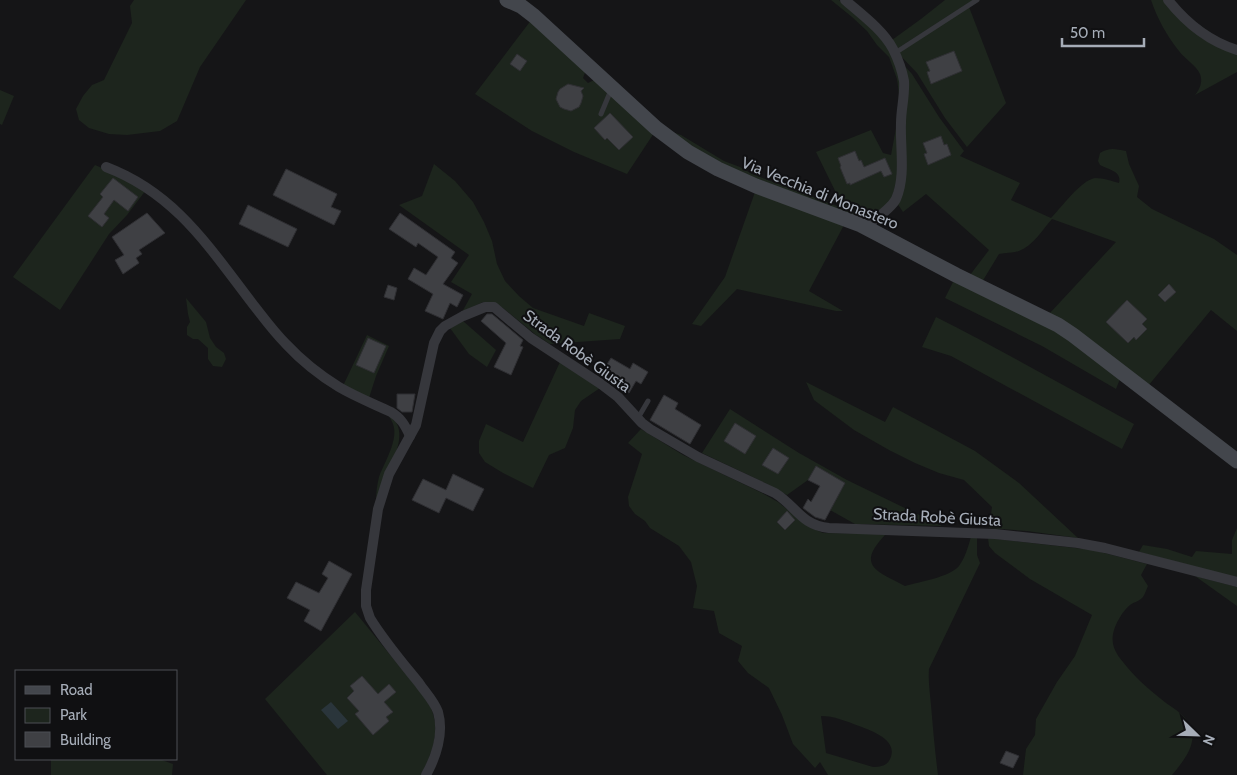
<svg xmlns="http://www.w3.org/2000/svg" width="1237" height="775" font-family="Cabin,sans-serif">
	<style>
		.green { fill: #1d251d; fill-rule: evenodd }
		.water { fill: #2a353b }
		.building { fill: #3f4044; stroke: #2f2f33 }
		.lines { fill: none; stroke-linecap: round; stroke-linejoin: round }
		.lane { stroke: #36373c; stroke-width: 5 }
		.street { stroke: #36373c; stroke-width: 10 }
		.secondary { stroke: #43464c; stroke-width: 15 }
		.labels { text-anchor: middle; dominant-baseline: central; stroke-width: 4; stroke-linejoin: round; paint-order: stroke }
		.street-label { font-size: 16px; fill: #a6adb8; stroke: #101012 }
	</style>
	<rect width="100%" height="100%" fill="#151517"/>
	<!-- green -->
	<g class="green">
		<path d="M134 0H246L200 67 177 121 160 131 127 135 109 134 89 128 79 120 76 109 83 96 92 85 104 80 132 23 130 6Z"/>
		<path d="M831 0H839L873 30 887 46 899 72V171L891 202 868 220H862L723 165 664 129 681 135 724 161 740 167 752 174 839 207 842 205 816 152 871 130 883 153 891 155 896 128 899 94 897 79 889 57 877 45 867 31 852 17Z"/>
		<path d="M945 0H973L897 49 892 40 921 19Z"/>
		<path d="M1151 0H1165L1237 52V72L1195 95C1200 89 1203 82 1200 74 1196 65 1185 59 1179 51 1167 36 1157 18 1151 0Z"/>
		<path d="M969 7 1006 103 967 147 945 118 917 73 898 53Z"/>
		<path d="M532 19 586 70 583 78 588 83 596 79 654 133 627 174 574 152 532 131 475 94Z"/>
		<path d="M901 62 912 74 939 117 964 151 960 156 1020 183 1011 200 1051 218C1061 208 1081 180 1095 178 1103 178 1112 181 1119 183 1122 171 1109 170 1100 165L1098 161 1100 153C1110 147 1115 149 1126 151L1129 164 1139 186 1137 197 1152 209 1214 239 1237 255V331L1211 310 1148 386 1049 314 1116 242 1052 219C1043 229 1033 246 1019 251 1013 253 1006 253 999 254L982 282 970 275 989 250 926 194 903 212 897 203Z"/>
		<path d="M0 90 14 96 2 125 0 124Z"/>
		<path d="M434 164 455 181 473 202 484 222 492 241 497 264 505 281 519 296 533 308 584 326 589 313 625 326 620 339 550 344 536 335 503 308 493 303 483 302 462 312 472 294 451 282 469 255 399 205 422 196Z"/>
		<path d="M95 165 116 174 146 190 127 215 109 234 60 310 13 277Z"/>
		<path d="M755 192 844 225 809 291 843 311H836L737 289 701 326 692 324 725 277Z"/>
		<path d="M954 280 1060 333 1120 379 1116 389 1042 346 945 298Z"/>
		<path d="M186 298 206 322 210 338 216 347 224 353 226 359 222 367 213 366 208 359V348L198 339H193L187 335V327L190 322 188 314Z"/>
		<path d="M936 317C1003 351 1068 388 1134 424L1122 449 951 356 922 347Z"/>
		<path d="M463 321 496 350 487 367 469 354 450 328Z"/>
		<path d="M367 335 389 346 376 376 369 398 343 386Z"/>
		<path d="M560 362 600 388 581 401 575 410 573 428 565 448 549 455 533 488 503 473 485 462 479 453V441L486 424 523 442Z"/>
		<path d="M806 382 885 422 893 407 975 451 1019 483 1078 538 1027 531 989 528 992 507 964 480 939 473 915 463 889 450 854 430 814 400Z"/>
		<path d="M730 409 799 453 847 480 942 526 855 524 830 510 845 483 816 466 808 480 787 495 759 480 702 453Z"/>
		<path d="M388 414C408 428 397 450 390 468 385 479 380 490 376 501 376 493 377 485 379 477 384 463 399 440 393 424 392 421 389 417 388 414Z"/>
		<path d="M641 429 683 455 762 493 778 502 809 527 823 533 886 534C855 566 877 571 905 586 919 582 950 577 959 566 965 558 968 547 971 537H977V555L980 563 929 669C928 681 930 693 931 705 933 728 935 752 938 775H828L820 762 815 768 793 744 782 715 769 688 748 673 738 661 742 646 719 633 714 611 693 608 697 586 691 562 679 546 650 528 645 521 635 514 629 506 628 497 642 454 628 443ZM821 716C834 716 846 721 859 726 872 731 899 740 890 759 887 766 880 767 873 767L826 753Z"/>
		<path d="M1237 528V578L1139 552 1143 545 1167 549 1192 557 1196 551 1232 554V540Z"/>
		<path d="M988 538 1093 550 1147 564 1141 575 1148 586C1146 590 1145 594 1143 597 1140 601 1134 602 1130 605 1122 612 1115 624 1113 634 1111 645 1116 654 1123 662 1135 677 1146 687 1161 699 1168 705 1176 709 1182 715 1204 735 1187 757 1172 775H1023L1026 749 1035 735 1036 719 1057 682 1075 656 1092 615 1030 579 995 553 989 546Z"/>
		<path d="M1195 576 1237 587V606Z"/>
		<path d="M355 612 419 690C424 698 431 705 433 714 440 735 430 757 421 775H327L265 699Z"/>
		<path d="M51 759H159L173 764 172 775H51Z"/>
	</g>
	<!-- water -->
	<path class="water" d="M331 702 348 721 338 729 321 710Z"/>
	<!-- building -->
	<g class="building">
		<path d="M954 51 962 71 931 84 927 72 930 71 926 62Z"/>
		<path d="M517 54 527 61 520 71 510 64Z"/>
		<path d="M568 84 584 88 581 91 583 96 581 103 579 107 571 111 564 109 560 107 556 99 558 92 560 89Z"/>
		<path d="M610 113 633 137 619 150 607 138 605 140 594 128Z"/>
		<path d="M941 136 944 145 947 144 951 155 928 165 924 154 927 153 923 143Z"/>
		<path d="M855 151 859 161 861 160 864 167 885 158 892 174 884 177 881 171 850 185V183L847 184 840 167 841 166 838 158Z"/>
		<path d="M286 169 337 194 331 207 341 211 334 225 273 195Z"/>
		<path d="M113 178 138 197 128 211 114 200 104 214 109 218 102 227 88 216 103 197 100 194Z"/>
		<path d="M248 205 297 229 288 247 239 224Z"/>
		<path d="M147 213 165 233 139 250 142 254 136 258 139 263 123 274 115 260 124 255 112 237Z"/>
		<path d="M400 213 455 252 451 258 458 263 443 284 463 295 457 307 450 303 443 319 425 311 433 294 408 279 414 268 426 275 438 257 418 243 416 247 389 229Z"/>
		<path d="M1169 284 1176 292 1165 302 1158 295Z"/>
		<path d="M388 285 397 288 394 300 384 297Z"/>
		<path d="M1127 300 1147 319 1142 324 1147 329 1136 340 1134 337 1128 343 1106 322Z"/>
		<path d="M487 314H492L523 340 520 346 523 347 511 375 494 367 506 343 481 321Z"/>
		<path d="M368 338 386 346 374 373 356 365Z"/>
		<path d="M611 358 630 369 633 363 648 372 641 384 636 381 629 393 618 387 606 379 610 372 604 369Z"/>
		<path d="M397 394H415L412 412H402L397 408Z"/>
		<path d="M664 395 678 403 675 409 701 425 690 444 650 420Z"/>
		<path d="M735 423 756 436 745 454 724 441Z"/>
		<path d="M773 448 789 458 778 474 762 465Z"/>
		<path d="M816 466 845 483 825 520 815 517 803 508 808 499 811 502 820 486 808 480Z"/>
		<path d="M453 474 484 489 473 511 446 498 439 513 412 500 423 479 446 490Z"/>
		<path d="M787 511 795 520 785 530 777 522Z"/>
		<path d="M329 561 352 574 321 631 304 621 310 610 287 598 296 582 319 593 328 578 322 574Z"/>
		<path d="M362 676 378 694 389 684 396 692 384 702 393 712 386 717 389 721 373 735 355 714 359 711 347 698 354 691 350 686Z"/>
		<path d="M1006 751 1019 756 1013 768 1000 763Z"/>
	</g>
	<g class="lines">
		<!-- lane -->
		<g class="lane">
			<path d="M895 53 977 0"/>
			<path d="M601 114 611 90"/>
			<path d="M638 418 648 401"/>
		</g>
		<!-- street -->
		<g class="street">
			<path d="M845 0C861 14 883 30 893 49 898 59 902 70 904 81 905 96 901 109 901 123 900 148 906 176 896 199 891 209 874 220 865 227"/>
			<path d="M1168 0C1187 24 1208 41 1237 50"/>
			<path d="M106 167C175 193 209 247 252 303 263 317 273 331 286 344 300 359 321 376 339 387 356 397 374 404 391 412 401 418 405 425 410 436"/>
			<path d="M426 775C436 757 444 733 438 712 434 701 425 692 419 683 402 662 384 641 370 618L366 606V590L378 509 389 474 416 425 434 343 440 331 445 326 463 316 485 307H494L531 338 601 384 618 397 642 423 650 429 698 457 775 493C796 506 801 525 829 528L995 534 1078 543 1105 548 1237 582"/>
		</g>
		<!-- secondary -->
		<path class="secondary" d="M507 0 521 6 534 16 656 128 688 152 718 169 756 186 861 225 956 275 1058 325 1073 335 1237 461"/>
	</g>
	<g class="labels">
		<!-- street labels -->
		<g class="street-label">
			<text transform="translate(820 193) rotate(22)">Via Vecchia di Monastero</text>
			<text transform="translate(577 351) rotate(36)">Strada Robè Giusta</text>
			<text transform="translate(937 517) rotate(3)">Strada Robè Giusta</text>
		</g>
	</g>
	<!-- legend -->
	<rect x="15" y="670" width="162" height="90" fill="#101012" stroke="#4c4f54"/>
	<rect x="25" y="686" width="25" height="8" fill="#43464c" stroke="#4c4f54"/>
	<text x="60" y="695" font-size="15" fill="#a6adb8">Road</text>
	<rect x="25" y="708" width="25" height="15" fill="#1d251d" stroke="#4c4f54"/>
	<text x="60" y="720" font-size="15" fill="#a6adb8">Park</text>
	<rect x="25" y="732" width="25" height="15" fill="#3f4044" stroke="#4c4f54"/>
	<text x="60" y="745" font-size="15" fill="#a6adb8">Building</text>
	<!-- north arrow -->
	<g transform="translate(1197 735) rotate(113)" stroke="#101012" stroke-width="4" paint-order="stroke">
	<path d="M0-4L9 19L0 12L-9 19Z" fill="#a6adb8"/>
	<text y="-8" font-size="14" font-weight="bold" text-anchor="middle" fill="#a6adb8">N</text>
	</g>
	<!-- scale -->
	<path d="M1062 38v8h82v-8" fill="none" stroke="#a6adb8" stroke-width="2.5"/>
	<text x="1070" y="38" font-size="15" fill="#a6adb8" stroke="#101012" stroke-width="4" paint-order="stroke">50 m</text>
</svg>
